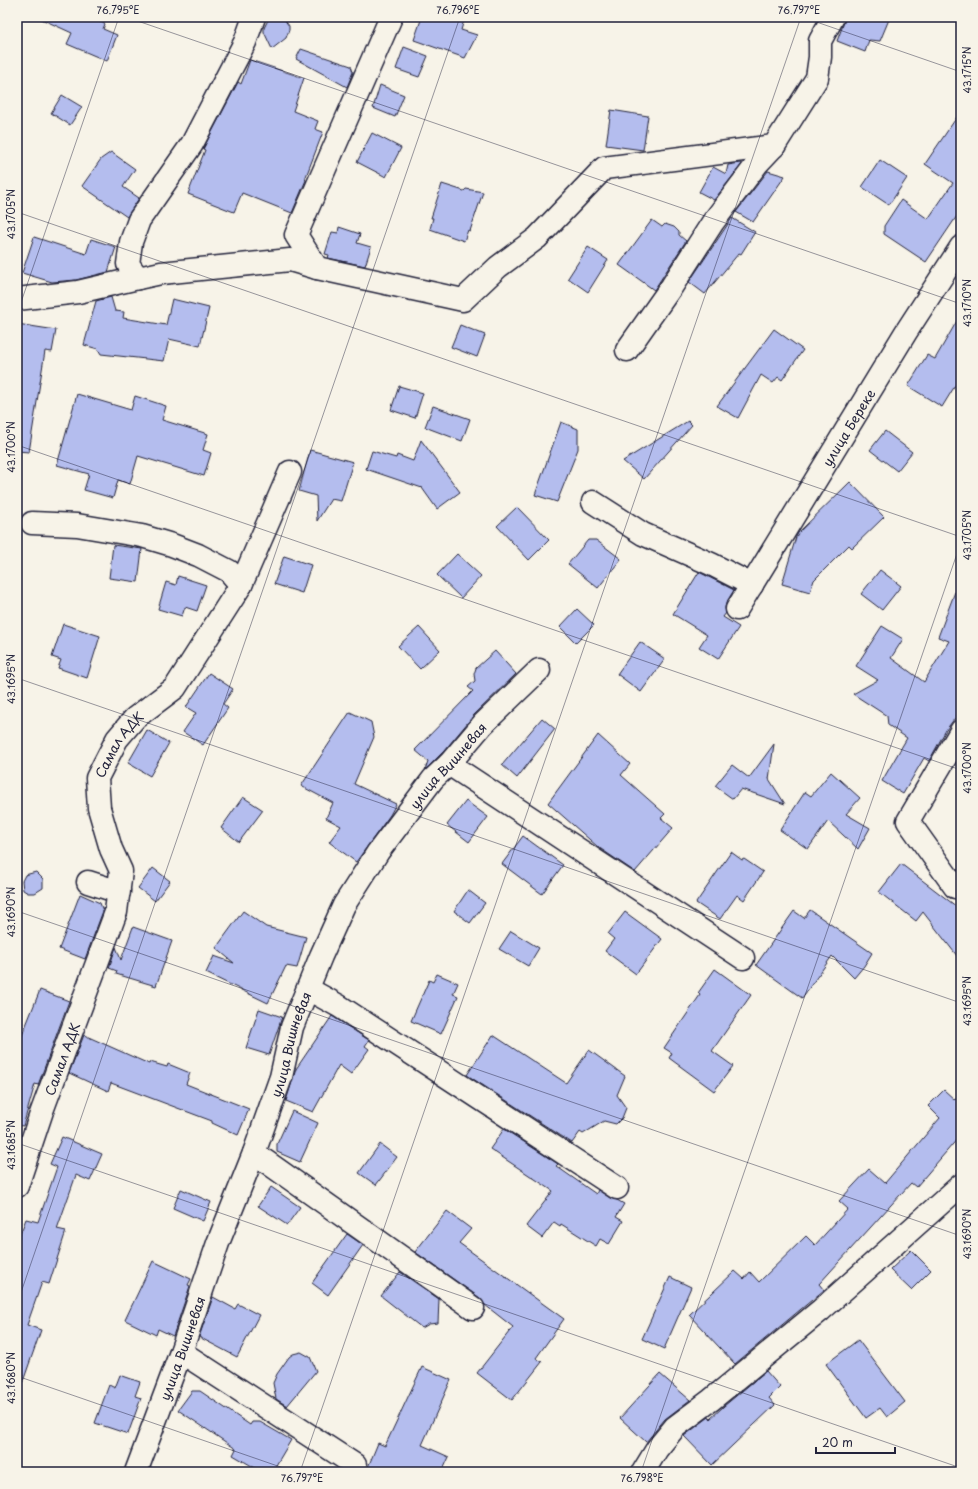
<svg xmlns="http://www.w3.org/2000/svg" width="978" height="1489" font-family="'Playpen Sans',sans-serif">
	<style>
		.building { fill: #b4bdee; stroke: #22223b }
		.lines { fill: none; stroke-linecap: round; stroke-linejoin: round }
		.minor-casing { stroke: #22223b; stroke-width: 25 }
		.minor { stroke: #f7f3e8; stroke-width: 22 }
		.ticks { fill: none; stroke: #22223b; stroke-width: 1; stroke-opacity: 0.45 }
		.labels { text-anchor: middle; dominant-baseline: central; stroke-width: 3; stroke-linejoin: round; paint-order: stroke }
		.street-label { font-size: 13px; fill: #22223b; stroke: #f7f3e8 }
		.neatline { fill: none; stroke: #22223b; stroke-width: 1.5 }
		.ticks-label { font-size: 10px; text-anchor: middle; fill: #22223b }
	</style>
	<rect width="100%" height="100%" fill="#f7f3e8"/>
	<filter id="ink" filterUnits="userSpaceOnUse"><feTurbulence type="fractalNoise" baseFrequency=".025" numOctaves="2"/><feDisplacementMap in="SourceGraphic" scale="8" xChannelSelector="R" yChannelSelector="G"/><feConvolveMatrix kernelMatrix="1 2 1 2 8 2 1 2 1" color-interpolation-filters="sRGB"/></filter>
	<g filter="url(#ink)">
		<!-- building -->
		<g class="building">
			<path d="M37 17H89L105 24 103 29 117 35 107 61 67 44 72 33Z"/>
			<path d="M274 17 284 19 289 26V30L286 38 272 49 264 32V28L268 20Z"/>
			<path d="M422 17H465L461 30 477 35 465 58 414 40Z"/>
			<path d="M846 17H890L880 41 869 40 865 52 837 41Z"/>
			<path d="M404 47 428 56 419 77 396 69Z"/>
			<path d="M301 49 351 66 353 72 347 87 296 59Z"/>
			<path d="M250 60 304 78 293 111 318 121 315 129 323 132 305 179 306 180 292 213 242 193 234 212 188 194 205 150 203 149 238 82 241 84Z"/>
			<path d="M380 85 404 95 395 117 373 108Z"/>
			<path d="M62 95 82 107 70 125 51 113Z"/>
			<path d="M611 110 648 116 643 150 606 145Z"/>
			<path d="M961 111V210L926 262 884 234V226L901 200 928 219 953 183 925 164Z"/>
			<path d="M372 133 401 148 386 177 357 162Z"/>
			<path d="M111 152 135 169 123 187 139 198 127 217 82 186 101 159Z"/>
			<path d="M880 160 907 178 889 205 862 187Z"/>
			<path d="M740 163 742 164 714 200 699 192 713 167 726 174 728 165Z"/>
			<path d="M768 171 785 176 753 222 736 212Z"/>
			<path d="M442 184 464 191 466 189 483 192 470 231 468 230 464 241 430 229 433 218H431Z"/>
			<path d="M732 218 755 232 741 254 739 253 705 294 689 282Z"/>
			<path d="M652 220 662 227 665 224 674 227 679 232V235L686 241 654 290 619 265Z"/>
			<path d="M339 227 360 234 357 243 371 247 365 266 328 258 329 255 325 254 332 232 338 233Z"/>
			<path d="M34 237 86 254 91 239 116 247 108 272 76 280 52 282 22 273Z"/>
			<path d="M588 247 608 260 588 292 568 278Z"/>
			<path d="M111 297 115 311 124 312 123 318 166 325 172 299 209 308 200 346 169 339 164 361 101 354 98 349 84 345 96 301Z"/>
			<path d="M961 314V376L942 407 908 386 927 355 935 359Z"/>
			<path d="M17 324 56 330 52 352 45 351 29 452 17 451Z"/>
			<path d="M460 325 485 335 477 357 451 347Z"/>
			<path d="M774 329 803 350 782 380 778 377 773 383 761 375 738 418 717 406Z"/>
			<path d="M399 386 423 393 415 418 391 410Z"/>
			<path d="M77 394 131 410 135 396 166 406 162 420 208 434 203 450 211 453 204 476 138 456 130 484 118 480 113 498 84 490 89 474 57 465Z"/>
			<path d="M433 406 470 419 462 441 425 427Z"/>
			<path d="M688 421 692 425 644 479 623 461Z"/>
			<path d="M561 422 578 429V449L557 502 535 495Z"/>
			<path d="M885 431 912 452 897 471 870 450Z"/>
			<path d="M421 440 460 492 437 509 422 488 366 469 372 451 396 458 397 455 413 461Z"/>
			<path d="M310 450 353 462 341 501 331 499 317 521 316 496 299 491Z"/>
			<path d="M850 482 884 517 852 548 849 545 814 580 810 592 782 584 796 537 798 533Z"/>
			<path d="M517 507 549 540 529 560 497 526Z"/>
			<path d="M588 540H596L621 559 598 588 568 564Z"/>
			<path d="M113 545 142 549 138 582 109 578Z"/>
			<path d="M457 554 481 576 461 598 437 575Z"/>
			<path d="M284 556 311 565 302 593 274 584Z"/>
			<path d="M880 570 901 586 882 610 861 594Z"/>
			<path d="M699 572 734 590 726 603 725 608 726 613 723 617 739 627 718 659 699 647 707 635 673 614Z"/>
			<path d="M178 576 206 585 197 611 185 607 182 616 158 609 166 582 176 585Z"/>
			<path d="M959 581 961 582V710L946 730 929 761 924 758 903 794 882 781 907 738 888 725 887 716 853 694 878 680 856 666 882 626 903 639 891 658 924 682 949 641 938 637Z"/>
			<path d="M577 609 594 625 576 643 560 627Z"/>
			<path d="M63 624 100 636 87 678 58 668 61 660 52 657Z"/>
			<path d="M419 627 440 650 420 669 398 646Z"/>
			<path d="M640 642 665 659 641 692 617 674Z"/>
			<path d="M495 651 516 674 474 715 444 751 425 770 428 761 415 750 473 691 468 687 475 681 474 674 476 668Z"/>
			<path d="M209 673 233 689 223 704 228 708 203 745 183 732 196 713 186 707Z"/>
			<path d="M350 712 371 722 374 737 354 784 396 804 390 815 356 862 329 842 341 826 326 818 333 803 301 786Z"/>
			<path d="M542 718 555 729 517 778 502 765Z"/>
			<path d="M147 730 169 743 150 776 128 763Z"/>
			<path d="M598 735 630 764 621 775 665 814 661 818 673 828 635 872 598 847 548 803Z"/>
			<path d="M774 744 769 779 785 804 741 789 733 799 715 786 732 765 749 778Z"/>
			<path d="M831 772 860 798 846 814 870 828 858 849 828 821 808 849 780 830 805 792 811 796Z"/>
			<path d="M243 797 263 810 239 842 221 828Z"/>
			<path d="M466 801 488 817 469 842 447 825Z"/>
			<path d="M523 836 563 865 542 894 502 864Z"/>
			<path d="M731 852 742 860 744 859 763 872 744 900 737 895 720 919 696 903Z"/>
			<path d="M901 864 961 910V961L923 912 916 921 879 892Z"/>
			<path d="M153 868 170 881 155 901 138 888Z"/>
			<path d="M36 872 43 879V888L35 893H28L23 890 22 881 25 875Z"/>
			<path d="M468 890 485 903 470 923 454 911Z"/>
			<path d="M80 894 100 903 103 911 85 959 59 949Z"/>
			<path d="M810 910 872 953 864 966 854 978 832 956 802 998 756 965 794 911 804 918Z"/>
			<path d="M243 911 266 927 306 937 297 968 286 966 268 1003 206 973 214 956 234 963 216 948Z"/>
			<path d="M625 912 662 939 636 974 605 951 614 939 608 934Z"/>
			<path d="M133 927 172 941 156 986 116 974 117 971 109 968 116 947 121 960Z"/>
			<path d="M511 931 539 948 528 966 499 949Z"/>
			<path d="M715 969 751 995 712 1051 733 1066 714 1091 669 1058 672 1053 664 1048 700 995 698 993Z"/>
			<path d="M437 974 458 983 453 994 458 996 441 1034 411 1021 429 980 433 982Z"/>
			<path d="M40 990 69 1001 38 1085 35 1084 23 1126 17 1125V1048Z"/>
			<path d="M259 1009 282 1017 269 1055 246 1048Z"/>
			<path d="M332 1016 369 1040 365 1046 369 1049 351 1074 339 1065 313 1112 286 1101 296 1069Z"/>
			<path d="M84 1035 149 1064 150 1062 167 1067 168 1064 190 1073 186 1084 249 1109 238 1135 212 1123V1121L111 1083 108 1091 69 1073Z"/>
			<path d="M493 1035 566 1083 589 1050 625 1076 617 1095 626 1108 622 1118 616 1124 604 1121 583 1134 580 1132 572 1143 467 1075Z"/>
			<path d="M944 1090 955 1100 961 1093V1139L959 1137 916 1187 911 1183 819 1284 824 1290 735 1364 689 1315 735 1271 744 1279 750 1272 759 1282 806 1236 815 1245 848 1209 839 1201 869 1169 885 1183 940 1118 928 1106Z"/>
			<path d="M292 1111 318 1123 300 1162 277 1152V1144Z"/>
			<path d="M504 1129 558 1164 556 1166 596 1194 598 1190 610 1198 617 1200 624 1204 616 1217 623 1221 609 1244 600 1239 596 1246 561 1224 560 1226 554 1222 542 1238 526 1226 553 1191 490 1149Z"/>
			<path d="M62 1137 102 1154 90 1181 76 1175 57 1229 66 1231 49 1284 42 1282 27 1325 41 1330 20 1390 17 1389V1242L26 1219 38 1222 57 1167 50 1164Z"/>
			<path d="M380 1144 397 1157 376 1185 359 1173Z"/>
			<path d="M271 1187 300 1207 287 1225 258 1206Z"/>
			<path d="M181 1189 211 1202 203 1221 173 1208Z"/>
			<path d="M447 1211 471 1229 459 1243 564 1319 536 1358 542 1362 512 1400 477 1373 513 1327 485 1305 480 1298 415 1252Z"/>
			<path d="M347 1234 363 1245 328 1295 312 1283Z"/>
			<path d="M911 1250 931 1270 911 1290 890 1270Z"/>
			<path d="M153 1261 191 1279 188 1285 190 1286 173 1336 158 1329 156 1335 125 1320Z"/>
			<path d="M400 1272 439 1299 438 1323 429 1324 422 1328 381 1296Z"/>
			<path d="M670 1277 691 1287 664 1349 642 1339Z"/>
			<path d="M213 1297 235 1309 238 1304 259 1315 237 1357 199 1337Z"/>
			<path d="M858 1340 905 1402 887 1417 880 1408 866 1418 826 1364Z"/>
			<path d="M301 1352 310 1357 316 1371 287 1406 276 1399 273 1383 277 1374 289 1357 293 1354Z"/>
			<path d="M422 1367 451 1380 422 1445 449 1457 442 1472H366L378 1443 385 1446Z"/>
			<path d="M766 1371 780 1387 769 1398 775 1405 712 1465 684 1436 709 1417 710 1419 724 1406Z"/>
			<path d="M660 1374 690 1400 665 1419 646 1442 620 1418Z"/>
			<path d="M120 1375 140 1382 135 1396 141 1398 128 1434 95 1423 109 1385 115 1388Z"/>
			<path d="M192 1391H200L250 1425 252 1422H260L291 1440 272 1472H262L233 1455 236 1449 178 1410Z"/>
		</g>
		<g class="lines">
			<!-- minor casing -->
			<g class="minor-casing">
				<g id="minor">
					<path d="M391 17 296 235 317 268 463 300 498 267 537 238 604 168 774 146 817 78 820 57V41L833 17"/>
					<path d="M138 278 161 273 290 260 317 268"/>
					<path d="M17 299 78 292 138 278 128 264 131 242 139 220 192 144 245 42 254 17"/>
					<path d="M627 350 672 286 713 222 757 164 774 146"/>
					<path d="M593 502 643 534 711 564 752 585"/>
					<path d="M32 523 77 525 142 536 172 545 198 555 229 571 241 585"/>
					<path id="s1" d="M737 609 906 332 961 247"/>
					<path d="M961 731 908 821 955 887 961 883"/>
					<path d="M449 764 743 958"/>
					<path d="M88 882 119 892"/>
					<path d="M308 989 339 1006 617 1188"/>
					<path d="M254 1153 473 1308"/>
					<path id="s2" d="M17 1186 42 1111 116 912 121 871 111 849 99 808 97 778 117 739 135 718 175 688 241 585 290 472"/>
					<path d="M181 1352 355 1465"/>
					<path id="s3" d="M136 1472 181 1352 218 1243 254 1153 281 1077 292 1027 321 956 344 905 378 852 433 779 449 764 483 724 539 670"/>
					<path d="M643 1472 657 1449 675 1427 711 1400 821 1310 961 1185"/>
				</g>
			</g>
			<!-- minor -->
			<use href="#minor" class="minor"/>
		</g>
	</g>
	<!-- ticks -->
	<path class="ticks" d="M126 17 961 304M802 17 961 72M17 212 961 537M17 314 119 17M17 445 961 770M17 678 961 1003M17 911 961 1236M17 1143 961 1468M17 1304 460 17M17 1376 295 1472M300 1472 801 17M641 1472 961 542"/>
	<g class="labels">
		<!-- street labels -->
		<g class="street-label">
			<text stroke="none"><textPath href="#s1" startOffset="213">улица Береке</textPath></text>
			<text stroke="none"><textPath href="#s2" startOffset="470">Самал АДК</textPath></text>
			<text stroke="none"><textPath href="#s3" startOffset="779">улица Вишневая</textPath></text>
			<text stroke="none"><textPath href="#s3" startOffset="455">улица Вишневая</textPath></text>
			<text stroke="none"><textPath href="#s2" startOffset="135">Самал АДК</textPath></text>
			<text stroke="none"><textPath href="#s3" startOffset="132">улица Вишневая</textPath></text>
		</g>
	</g>
	<!-- margin -->
	<rect width="978" height="1489" fill="none" stroke="#f7f3e8" stroke-width="44"/>
	<!-- scale -->
	<path d="M816 1447v6h79v-6" fill="none" stroke="#22223b" stroke-width="2"/>
	<text x="822" y="1447" font-size="12" fill="#22223b" stroke="#f7f3e8" stroke-width="3" paint-order="stroke">20 m</text>
	<rect x="22" y="22" width="934" height="1445" class="neatline"/>
	<g class="ticks-label">
		<text x="118" y="14">76.795°E</text>
		<text x="458" y="14">76.796°E</text>
		<text x="799" y="14">76.797°E</text>
		<text transform="translate(967 70) rotate(-90)" y="4">43.1715°N</text>
		<text transform="translate(11 214) rotate(-90)" y="4">43.1705°N</text>
		<text transform="translate(967 303) rotate(-90)" y="4">43.1710°N</text>
		<text transform="translate(11 447) rotate(-90)" y="4">43.1700°N</text>
		<text transform="translate(967 535) rotate(-90)" y="4">43.1705°N</text>
		<text transform="translate(11 679) rotate(-90)" y="4">43.1695°N</text>
		<text transform="translate(967 768) rotate(-90)" y="4">43.1700°N</text>
		<text transform="translate(11 912) rotate(-90)" y="4">43.1690°N</text>
		<text transform="translate(967 1001) rotate(-90)" y="4">43.1695°N</text>
		<text transform="translate(11 1145) rotate(-90)" y="4">43.1685°N</text>
		<text transform="translate(967 1234) rotate(-90)" y="4">43.1690°N</text>
		<text transform="translate(11 1378) rotate(-90)" y="4">43.1680°N</text>
		<text x="302" y="1482">76.797°E</text>
		<text x="642" y="1482">76.798°E</text>
	</g>
</svg>
